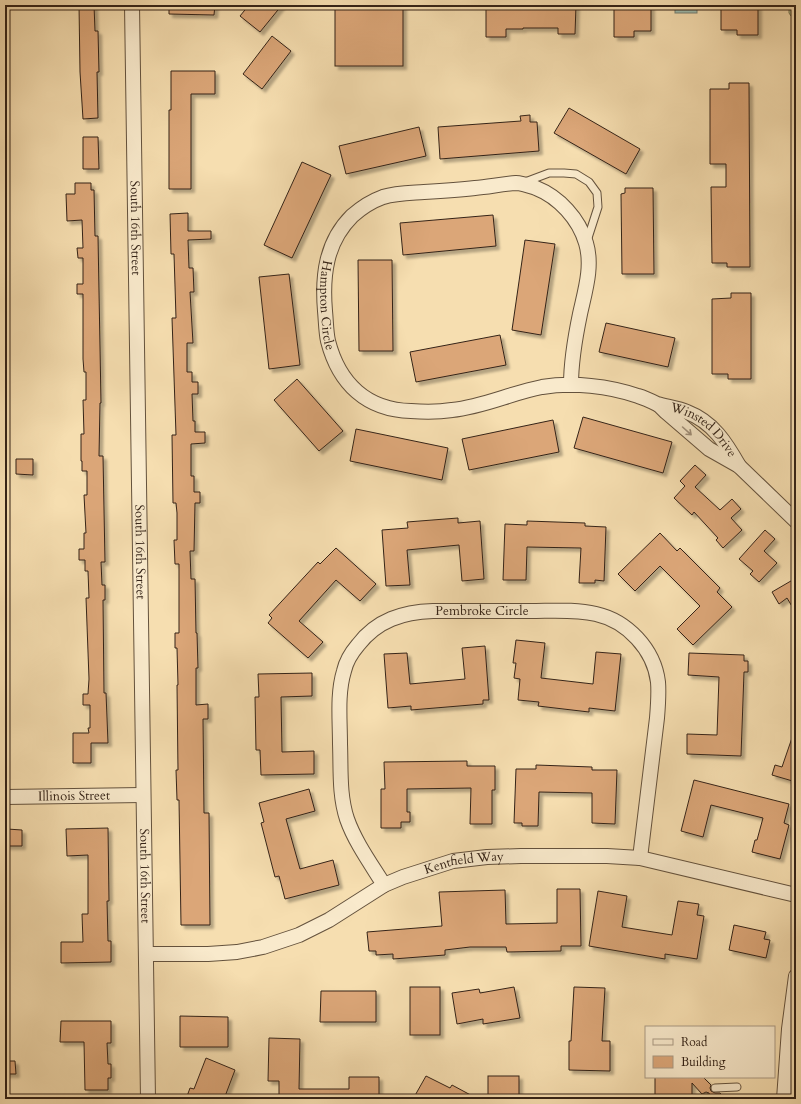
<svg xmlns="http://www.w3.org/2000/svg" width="801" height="1104" font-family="Cardo,serif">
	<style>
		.green { fill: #b6c290; stroke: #757254 }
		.water { fill: #9dbcaf; stroke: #737f72 }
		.building { fill: #dba678; stroke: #342317; filter: url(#shadow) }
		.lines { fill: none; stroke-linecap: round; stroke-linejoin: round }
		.service-casing { stroke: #64523d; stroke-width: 9 }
		.minor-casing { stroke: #64523d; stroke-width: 16 }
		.service { stroke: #f9eacc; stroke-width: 7 }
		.minor { stroke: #f9eacc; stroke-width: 14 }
		.oneway { stroke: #a0907b }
		.labels { text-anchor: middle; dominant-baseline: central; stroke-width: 3.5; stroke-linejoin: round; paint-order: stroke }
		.street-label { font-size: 13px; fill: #342317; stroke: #f9eacc }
	</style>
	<defs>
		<filter id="shadow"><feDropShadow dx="3.5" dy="3.5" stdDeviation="1" flood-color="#0004"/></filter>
	</defs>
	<rect width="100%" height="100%" fill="#f6deb0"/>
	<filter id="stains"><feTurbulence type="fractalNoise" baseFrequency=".005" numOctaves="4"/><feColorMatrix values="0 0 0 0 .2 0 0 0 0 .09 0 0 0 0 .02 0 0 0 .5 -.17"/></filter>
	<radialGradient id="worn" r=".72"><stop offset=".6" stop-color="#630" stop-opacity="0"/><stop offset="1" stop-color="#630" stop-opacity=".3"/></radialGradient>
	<!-- green -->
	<path class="green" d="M789 5H796V16H791L789 13Z"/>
	<!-- water -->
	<rect class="water" x="675" y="5" width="22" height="8"/>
	<!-- building -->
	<g class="building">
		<path d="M79 5H94L95 31H98L99 72H97L98 118 83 119 80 72Z"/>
		<path d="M169 5H215L214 15 169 14Z"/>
		<path d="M249 5H282L260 32 240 16Z"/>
		<rect x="335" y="5" width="68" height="61"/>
		<path d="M486 5H576L575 34H558V28H523V29H506V37H486Z"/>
		<path d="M614 5H651V31H634V37H614Z"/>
		<path d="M721 5H758V35H737V30H721Z"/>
		<path d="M272 36 291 51 262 89 243 74Z"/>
		<path d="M171 71H215V94H191V189H169V110H171Z"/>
		<path d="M729 83H749L750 267H727V263H712L711 187H726V164H710V89H729Z"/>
		<path d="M569 108 640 149 626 174 554 133Z"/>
		<path d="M530 115V122H537L539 151 440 159 438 127 521 121 520 116Z"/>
		<path d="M419 127 426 156 346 174 339 146Z"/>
		<path d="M83 137H98L99 169H83Z"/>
		<path d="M302 162 331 175 292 258 264 245Z"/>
		<path d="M75 183H91V190H94L95 236H98L101 403H100L99 456H103L105 562H101L102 585H105V600H103L104 693H106L108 743H91V763H73V733H89L88 728H90V705H83V694H88L89 679 86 598H89L88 571H85V560H79V549H84V533H86L84 495H87V471H82V461H81V434H84L83 400H86V372H84L83 359V294H77V284H83V258H78L77 248H83L82 220 67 221 66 194H75Z"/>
		<path d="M625 188H653L654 274H622L621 194 625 193Z"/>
		<path d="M188 213V231H211V239L188 240 189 268H193L194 292H190L193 343H187V372H192V382H198V394H192L193 421H195V432H205V443L191 444V476H194V492H200V503H195L194 551H190L191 579H195L196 633H197L198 668H196V705L208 704V719H203L204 813H209L210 925H181L179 800H177L176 770H178L177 685H178L177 648H175V633H179V564H175L174 540H177V513L176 503H173L172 435H176L172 318H176L174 254H171L170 214Z"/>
		<path d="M493 215 496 246 403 255 400 223Z"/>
		<path d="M525 240 555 244 541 335 512 330Z"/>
		<path d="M358 260H392L393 351H359Z"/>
		<path d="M289 274 300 365 269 369 259 277Z"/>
		<path d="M731 293H751V379H728V374H712V299L731 298Z"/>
		<path d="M606 323 675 338 668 367 599 352Z"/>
		<path d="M500 335 506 365 416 382 410 352Z"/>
		<path d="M297 379 343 431 319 451 274 400Z"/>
		<path d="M583 417 672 442 663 473 574 448Z"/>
		<path d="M553 420 559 452 469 470 462 439Z"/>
		<path d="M356 429 448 448 442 480 350 461Z"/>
		<path d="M16 459H33V475L16 474Z"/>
		<path d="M695 465 706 475 695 487 720 510 732 499 741 509 731 518 742 530 723 548 716 540 718 538 694 512 692 515 674 498 685 486 680 481Z"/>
		<path d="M458 518V523L480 521 484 579 462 581 459 545 407 550 410 585 386 586 382 530 408 528 407 522Z"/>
		<path d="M527 521 585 523V526L606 527 604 581 595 580V583H579L581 548 527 547 526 580H503L505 524 527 525Z"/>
		<path d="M765 530 775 539 764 551 777 563 759 582 750 574 753 571 739 559Z"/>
		<path d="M660 533 677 551 680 548 720 588 717 592 732 607 693 645 677 629 700 606 660 566 635 591 618 574Z"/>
		<path d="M336 548 376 584 360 601 336 580 299 621 323 642 308 658 268 623 272 618 269 615 318 562 320 564Z"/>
		<path d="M796 578V613L787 598 779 604 772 592Z"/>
		<path d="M516 640 545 643 541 678 593 684 596 652 621 654 615 711 589 708V712L538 706 539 702 518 700 520 679 514 678 516 663H513Z"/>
		<path d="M485 646 489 700H483V704L411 710V706L388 708 384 654 407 653 410 684 465 679 462 648Z"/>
		<path d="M689 653 744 655V661H748V672H744L741 756 687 754V734L717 735 719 677 688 675Z"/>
		<path d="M312 673V696L281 697 282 752 314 751V774L261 775 260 750H256L255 697H259L258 674Z"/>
		<path d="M794 732H796V782L772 775 775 765 782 767Z"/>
		<path d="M467 761V766H495V790H492V824H470L471 788 407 789V812H410V822H401V828H381V789H385L384 762Z"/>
		<path d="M536 765 592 767V770H617L615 824 592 823V793L539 792 538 826H522V823H514L516 769H536Z"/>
		<path d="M694 780 789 804 784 823 789 825 780 859 752 852 755 840H757L763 818 711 805 703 837 681 831Z"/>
		<path d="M309 789 315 811 286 819 300 869 333 860 339 885 285 899 279 876 275 877 261 823 264 822 259 803Z"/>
		<path d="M108 828 109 901H107L108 941H111V962L61 963V942H83L82 914H88V855L67 856 66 829Z"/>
		<path d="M7 829 22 830V846H6Z"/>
		<path d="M557 889H580L581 946H561V951L507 952 506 947H470L445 950V955L393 959V954L376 955V951H369L367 932 442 926 439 892 505 890 506 924 557 923Z"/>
		<path d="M598 891 627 896 622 927 672 935 678 901 699 904 697 915 704 916 697 959 665 954V959L589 946Z"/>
		<path d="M734 925 766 932 764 939 770 940 766 958 729 950Z"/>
		<rect x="410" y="987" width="30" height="48"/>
		<path d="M514 987 520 1018 483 1024V1019L457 1024 452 993 479 989 480 993Z"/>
		<path d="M574 987 605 988 602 1041H610V1071L569 1070V1041H571Z"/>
		<path d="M321 991H376V1022H320Z"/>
		<path d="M180 1016 228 1017V1047H180Z"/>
		<path d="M61 1021H111V1043H107L108 1064H111V1078H108V1090H85L84 1042H60Z"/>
		<path d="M269 1038 300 1039 299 1089H349V1077H379V1099H279V1081H268Z"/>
		<path d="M206 1058 235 1070 224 1099H186L190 1088 194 1089Z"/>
		<path d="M5 1061H15L16 1074H5Z"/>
		<path d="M426 1076 450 1088 452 1085 478 1099H413Z"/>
		<rect x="488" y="1076" width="31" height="23"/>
		<path d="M655 1077H703L711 1085 710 1088 711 1091 715 1093H720L726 1099H711L709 1093 706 1092 702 1094 692 1083V1099H655Z"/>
	</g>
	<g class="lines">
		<!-- service casing -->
		<g class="service-casing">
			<g id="service">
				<path d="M525 182 549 173H564L576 174 589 182 597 193 598 207 587 241"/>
				<path d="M715 1088 737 1087"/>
				<path d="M706 1099V1097"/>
			</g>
		</g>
		<!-- minor casing -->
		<g class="minor-casing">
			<g id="minor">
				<path id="s1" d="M132 5 148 1099"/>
				<path id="s2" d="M571 385C571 361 575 338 580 314 585 291 593 266 586 243 579 219 559 197 536 188 530 186 522 183 516 183 502 184 488 187 475 188 458 190 441 191 424 192 410 193 396 193 383 197 372 201 361 208 352 216 326 242 322 275 325 311 326 321 326 332 328 341 339 384 367 410 411 411 425 412 439 412 452 410 483 407 511 393 542 387 573 382 609 386 638 396 645 398 651 401 657 404 667 407 678 408 687 412 713 422 726 443 739 466"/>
				<path d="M659 405 666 412 709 449 739 466 796 521"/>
				<path id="s3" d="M5 797 142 795"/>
				<path id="s4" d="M384 885C371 864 355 842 347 819 339 795 341 769 340 744 340 720 337 694 344 671 346 662 352 652 358 645 377 620 403 612 433 611 465 611 497 611 530 611 552 611 575 609 596 614 627 621 654 649 658 682 659 694 658 706 657 718L640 858"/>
				<path id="s5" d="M147 954H208L237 952 263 947 299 935 329 920 384 885 403 877 453 861 487 857 521 856H607L640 858 796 895"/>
				<path d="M784 1099 789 1029 796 976"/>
			</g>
		</g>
		<!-- service -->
		<use href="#service" class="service"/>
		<!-- minor -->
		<use href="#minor" class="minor"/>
	</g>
	<!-- one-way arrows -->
	<defs><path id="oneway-shaft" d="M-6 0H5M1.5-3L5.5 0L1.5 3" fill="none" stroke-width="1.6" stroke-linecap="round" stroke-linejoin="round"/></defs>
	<use class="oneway" href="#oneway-shaft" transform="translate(687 431) rotate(42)"/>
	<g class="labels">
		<!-- street labels -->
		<g class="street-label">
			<text stroke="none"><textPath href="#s1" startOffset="223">South 16th Street</textPath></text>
			<text stroke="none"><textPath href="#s2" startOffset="508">Hampton Circle</textPath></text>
			<text stroke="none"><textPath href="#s2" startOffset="969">Winsted Drive</textPath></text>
			<text stroke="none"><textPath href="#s1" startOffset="547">South 16th Street</textPath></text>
			<text stroke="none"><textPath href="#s4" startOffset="389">Pembroke Circle</textPath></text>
			<text stroke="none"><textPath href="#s3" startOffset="69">Illinois Street</textPath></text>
			<text stroke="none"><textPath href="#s5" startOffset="337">Kentfield Way</textPath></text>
			<text stroke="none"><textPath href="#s1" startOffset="871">South 16th Street</textPath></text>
		</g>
	</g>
	<!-- margin -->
	<rect width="801" height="1104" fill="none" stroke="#f6deb0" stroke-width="20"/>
	<rect x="6" y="6" width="789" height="1092" fill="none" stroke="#342317" stroke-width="2"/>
	<rect x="10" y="10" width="781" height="1084" fill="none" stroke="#342317"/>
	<!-- legend -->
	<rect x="645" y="1026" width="130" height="52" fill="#f9eacc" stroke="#aa9a84"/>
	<rect x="653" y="1039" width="20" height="6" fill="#f9eacc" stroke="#aa9a84"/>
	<text x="681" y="1046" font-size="12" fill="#342317">Road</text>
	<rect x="653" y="1056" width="20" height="12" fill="#dba678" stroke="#aa9a84"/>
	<text x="681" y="1066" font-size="12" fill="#342317">Building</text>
	<rect width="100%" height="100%" filter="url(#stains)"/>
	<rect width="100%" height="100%" fill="url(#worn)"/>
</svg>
